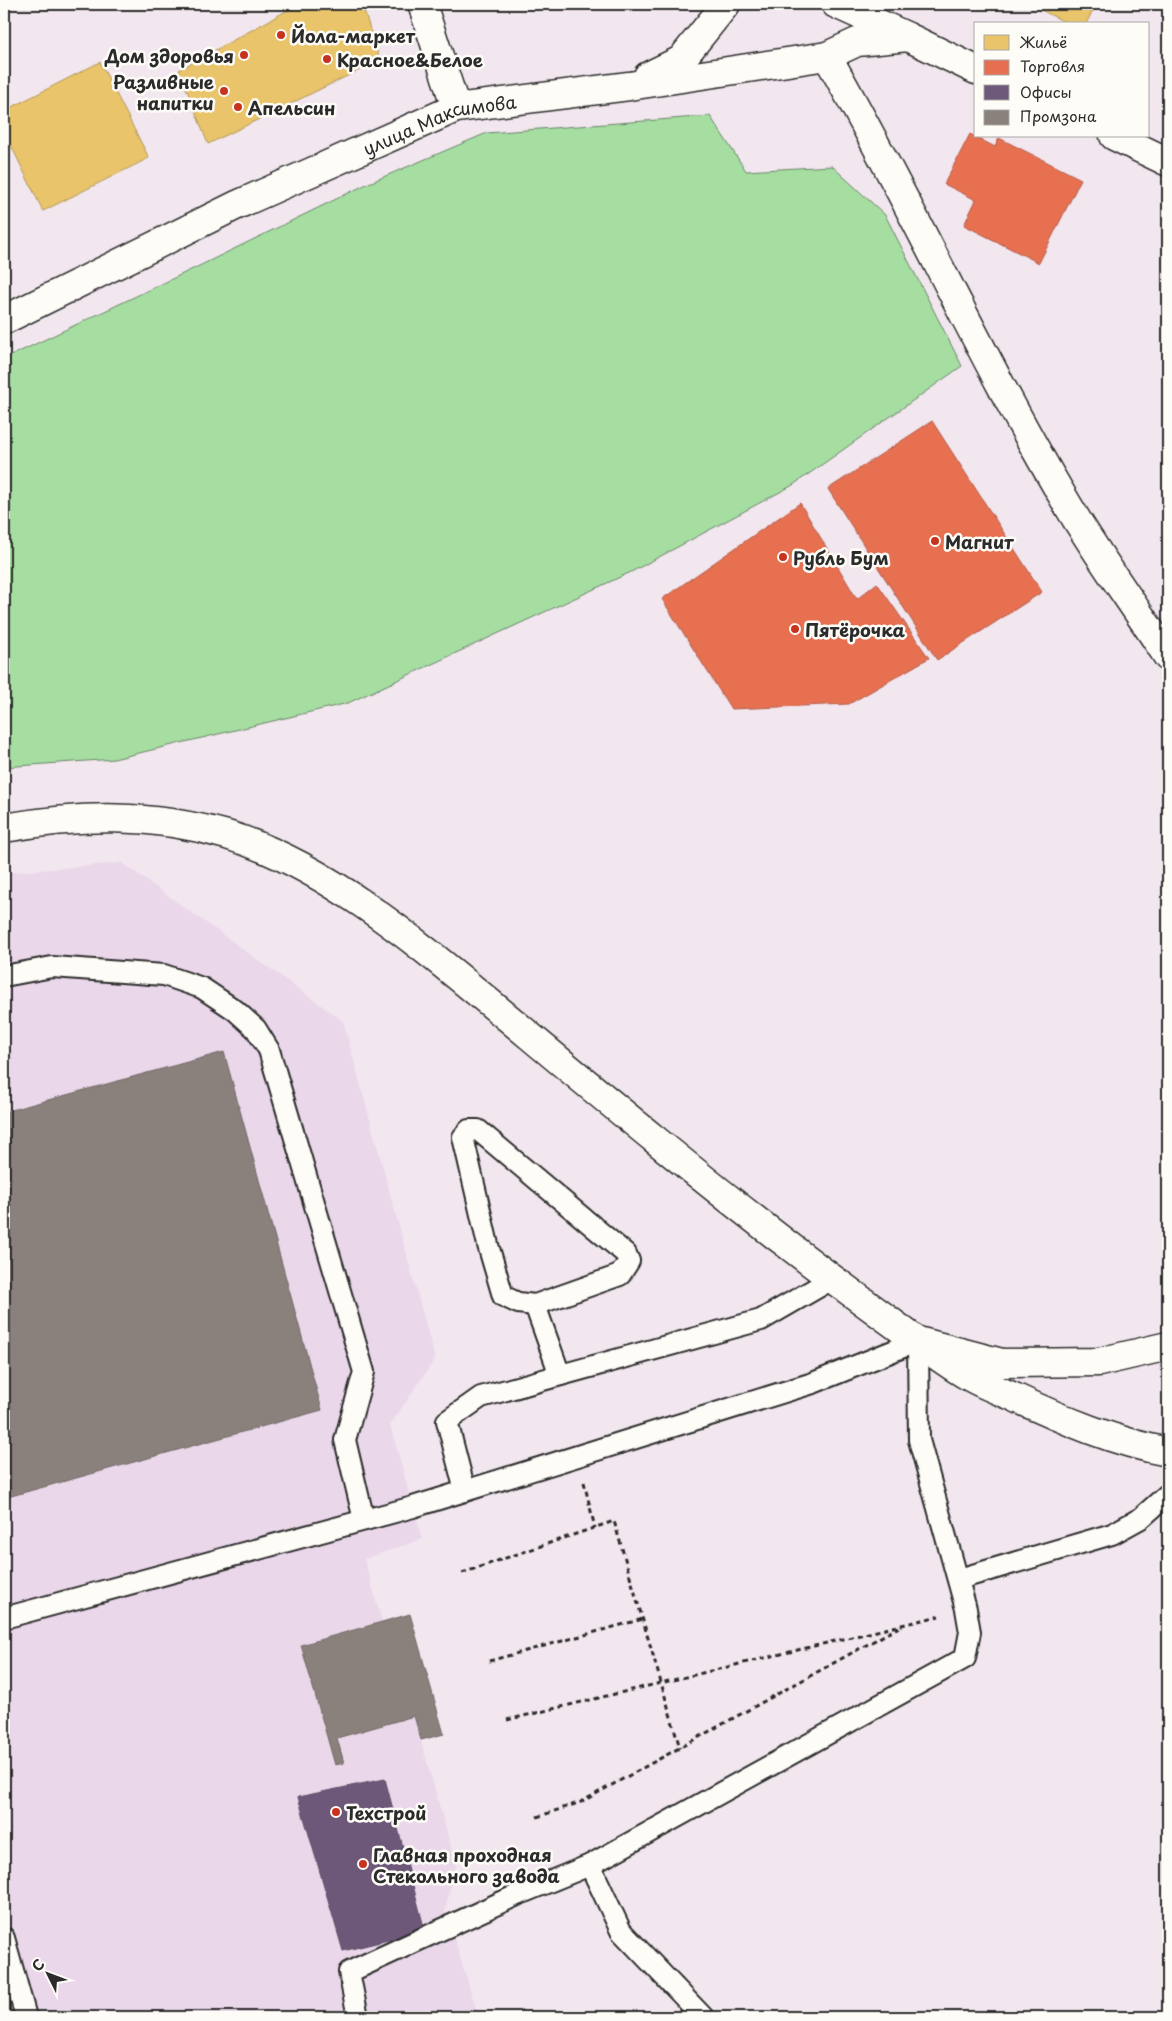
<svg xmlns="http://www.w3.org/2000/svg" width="1172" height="2021" font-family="'Playpen Sans',sans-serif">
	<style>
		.built { fill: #ead7ea }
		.green { fill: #a6dea2; stroke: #688466 }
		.homes { fill: #e9c46a; stroke: #b09657 }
		.shops { fill: #e76f51; stroke: #af5b46 }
		.offices { fill: #6d597a; stroke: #594b62 }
		.industry { fill: #8a817c; stroke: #6e6764 }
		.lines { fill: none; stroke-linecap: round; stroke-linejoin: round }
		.service-casing { stroke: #2b2b2b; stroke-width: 24 }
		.minor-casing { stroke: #2b2b2b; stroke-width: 31 }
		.tertiary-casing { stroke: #2b2b2b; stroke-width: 31 }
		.secondary-casing { stroke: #2b2b2b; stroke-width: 31 }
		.path { stroke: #2b2b2b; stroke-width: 3; stroke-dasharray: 5 4; stroke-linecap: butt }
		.service { stroke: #fdfcf7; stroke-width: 20 }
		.minor { stroke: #fdfcf7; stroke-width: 28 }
		.tertiary { stroke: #fdfcf7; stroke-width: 28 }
		.secondary { stroke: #fdfcf7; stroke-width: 28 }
		.poi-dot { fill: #c8321e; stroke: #fdfcf7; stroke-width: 2 }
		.labels { text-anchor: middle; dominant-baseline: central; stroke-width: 5; stroke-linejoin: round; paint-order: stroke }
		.poi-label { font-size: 18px; font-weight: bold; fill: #2b2b2b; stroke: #fdfcf7; text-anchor: start }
		.street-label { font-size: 18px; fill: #2b2b2b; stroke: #fdfcf7 }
	</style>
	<rect width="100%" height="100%" fill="#f2e6ef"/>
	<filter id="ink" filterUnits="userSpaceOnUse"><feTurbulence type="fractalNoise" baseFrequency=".02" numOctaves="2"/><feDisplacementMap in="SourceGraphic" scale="10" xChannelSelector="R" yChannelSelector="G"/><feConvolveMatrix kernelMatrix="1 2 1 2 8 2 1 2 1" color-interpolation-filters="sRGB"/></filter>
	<g filter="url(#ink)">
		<!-- built -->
		<path class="built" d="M122 863 343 1021 435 1359 390 1425 422 1539 364 1559 382 1621 410 1614 444 1734 421 1741 456 1865 445 1910 479 2017H4V873Z"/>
		<!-- green -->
		<path class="green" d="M710 116 746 171 832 166 885 215 962 366 793 485 631 572 348 703 114 759 4 767V359L195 268 369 183 487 133Z"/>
		<!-- homes -->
		<g class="homes">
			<path d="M299 4H362L380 60 208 144 179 70Z"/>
			<path d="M1029 4H1096L1086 24H1069Z"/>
			<path d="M100 62 149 158 43 211 4 131V111Z"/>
		</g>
		<!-- shops -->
		<g class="shops">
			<path d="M970 134 995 147 999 138 1081 179 1039 263 964 225 976 200 944 184Z"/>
			<path d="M932 421 1042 592 937 660 828 489Z"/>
			<path d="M800 503 857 599 877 583 929 658 849 704 731 709 662 599Z"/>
		</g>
		<!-- offices -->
		<path class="offices" d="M385 1779 425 1931 343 1951 298 1797Z"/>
		<!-- industry -->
		<g class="industry">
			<path d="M224 1052 322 1410 4 1498V1112Z"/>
			<path d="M410 1614 444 1734 421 1740 414 1716 337 1738 344 1763 335 1765 301 1645Z"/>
		</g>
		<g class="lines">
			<!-- service casing -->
			<g class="service-casing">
				<g id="service">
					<path d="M4 976 52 967 164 975 202 988 235 1010 256 1029 269 1050 364 1372 345 1440 364 1520"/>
					<path d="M469 1130H478L626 1254 629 1261 620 1275 535 1305 518 1303 503 1296 488 1245 463 1137Z"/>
					<path d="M535 1305 560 1375"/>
					<path d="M465 1491 447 1421 481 1397 761 1320 832 1279"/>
					<path d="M959 1579 1112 1534 1141 1518 1168 1494"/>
					<path d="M4 1618 413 1507 813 1383 918 1341 919 1440 966 1609 970 1632 965 1658 590 1865 517 1895 349 1972 358 2017"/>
					<path d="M590 1865 621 1931 703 2017"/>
					<path d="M4 1938 26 2017"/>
				</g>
			</g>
			<!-- minor casing -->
			<g class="minor-casing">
				<g id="minor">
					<path d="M422 4 456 108"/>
					<path d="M836 4 906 36"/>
					<path d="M827 56C911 202 980 357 1066 502 1097 555 1134 605 1168 657"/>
					<path d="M648 76 681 60 726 4"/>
					<path d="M1114 136 1168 162"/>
					<path id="s1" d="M4 320 237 205 456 108 629 86 827 56 857 42 908 37 976 70"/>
				</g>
			</g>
			<!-- tertiary casing -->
			<g class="tertiary-casing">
				<path id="tertiary" d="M918 1341 1002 1363 1099 1362 1168 1346"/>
			</g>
			<!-- secondary casing -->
			<g class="secondary-casing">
				<path id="secondary" d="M4 828C81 815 151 813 227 835 327 865 421 946 501 1012 596 1091 690 1170 788 1245 824 1273 861 1300 898 1327 921 1344 945 1363 970 1377 984 1385 1000 1391 1014 1397 1063 1420 1115 1442 1168 1452"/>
			</g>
			<!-- path -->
			<g class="path">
				<path d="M584 1482 595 1528"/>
				<path d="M462 1573 614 1521 680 1748"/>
				<path d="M489 1661 643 1619"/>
				<path d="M507 1720 939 1616"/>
				<path d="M537 1817 581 1802 899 1627"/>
			</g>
			<!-- service -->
			<use href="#service" class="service"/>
			<!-- minor -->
			<use href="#minor" class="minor"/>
			<!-- tertiary -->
			<use href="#tertiary" class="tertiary"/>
			<!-- secondary -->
			<use href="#secondary" class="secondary"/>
		</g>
	</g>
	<!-- markers -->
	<g class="poi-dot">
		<circle cx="281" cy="35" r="5"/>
		<circle cx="244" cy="55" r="5"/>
		<circle cx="327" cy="59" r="5"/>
		<circle cx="224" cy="91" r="5"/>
		<circle cx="238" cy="107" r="5"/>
		<circle cx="935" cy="541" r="5"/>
		<circle cx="783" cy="557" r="5"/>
		<circle cx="795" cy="629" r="5"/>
		<circle cx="336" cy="1812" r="5"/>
		<circle cx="363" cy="1864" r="5"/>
	</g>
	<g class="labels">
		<!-- poi labels -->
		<g class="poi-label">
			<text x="291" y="35">Йола-маркет</text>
			<text x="234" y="55" text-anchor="end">Дом здоровья</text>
			<text x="337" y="59">Красное&amp;Белое</text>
			<text x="214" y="81" text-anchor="end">Разливные<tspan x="214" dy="21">напитки</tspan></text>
			<text x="248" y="107">Апельсин</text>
			<text x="945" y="541">Магнит</text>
			<text x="793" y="557">Рубль Бум</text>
			<text x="805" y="629">Пятёрочка</text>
			<text x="346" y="1812">Техстрой</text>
			<text x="373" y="1854">Главная проходная<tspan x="373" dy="21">Стекольного завода</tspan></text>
		</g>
		<!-- street labels -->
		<g class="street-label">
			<text stroke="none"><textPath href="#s1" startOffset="479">улица Максимова</textPath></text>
		</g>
	</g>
	<!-- margin -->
	<rect width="1172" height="2021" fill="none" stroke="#fdfcf7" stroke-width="20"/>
	<rect x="10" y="10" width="1152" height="2001" fill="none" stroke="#2b2b2b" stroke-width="2" filter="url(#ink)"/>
	<!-- legend -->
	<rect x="974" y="22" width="175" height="115" fill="#fdfcf7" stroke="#a9a8a5"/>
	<rect x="984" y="35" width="25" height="15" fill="#e9c46a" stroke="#a9a8a5"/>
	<text x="1020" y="48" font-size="15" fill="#2b2b2b">Жильё</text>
	<rect x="984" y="60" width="25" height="15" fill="#e76f51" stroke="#a9a8a5"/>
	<text x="1020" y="72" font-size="15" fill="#2b2b2b">Торговля</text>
	<rect x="984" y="85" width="25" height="15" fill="#6d597a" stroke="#a9a8a5"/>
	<text x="1020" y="98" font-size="15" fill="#2b2b2b">Офисы</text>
	<rect x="984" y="110" width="25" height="15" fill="#8a817c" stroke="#a9a8a5"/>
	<text x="1020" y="122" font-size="15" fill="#2b2b2b">Промзона</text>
	<!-- north arrow -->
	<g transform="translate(48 1974) rotate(312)" stroke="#fdfcf7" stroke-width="4" paint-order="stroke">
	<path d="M0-4L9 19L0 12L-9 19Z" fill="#2b2b2b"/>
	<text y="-8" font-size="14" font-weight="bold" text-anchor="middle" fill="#2b2b2b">С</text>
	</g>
</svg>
